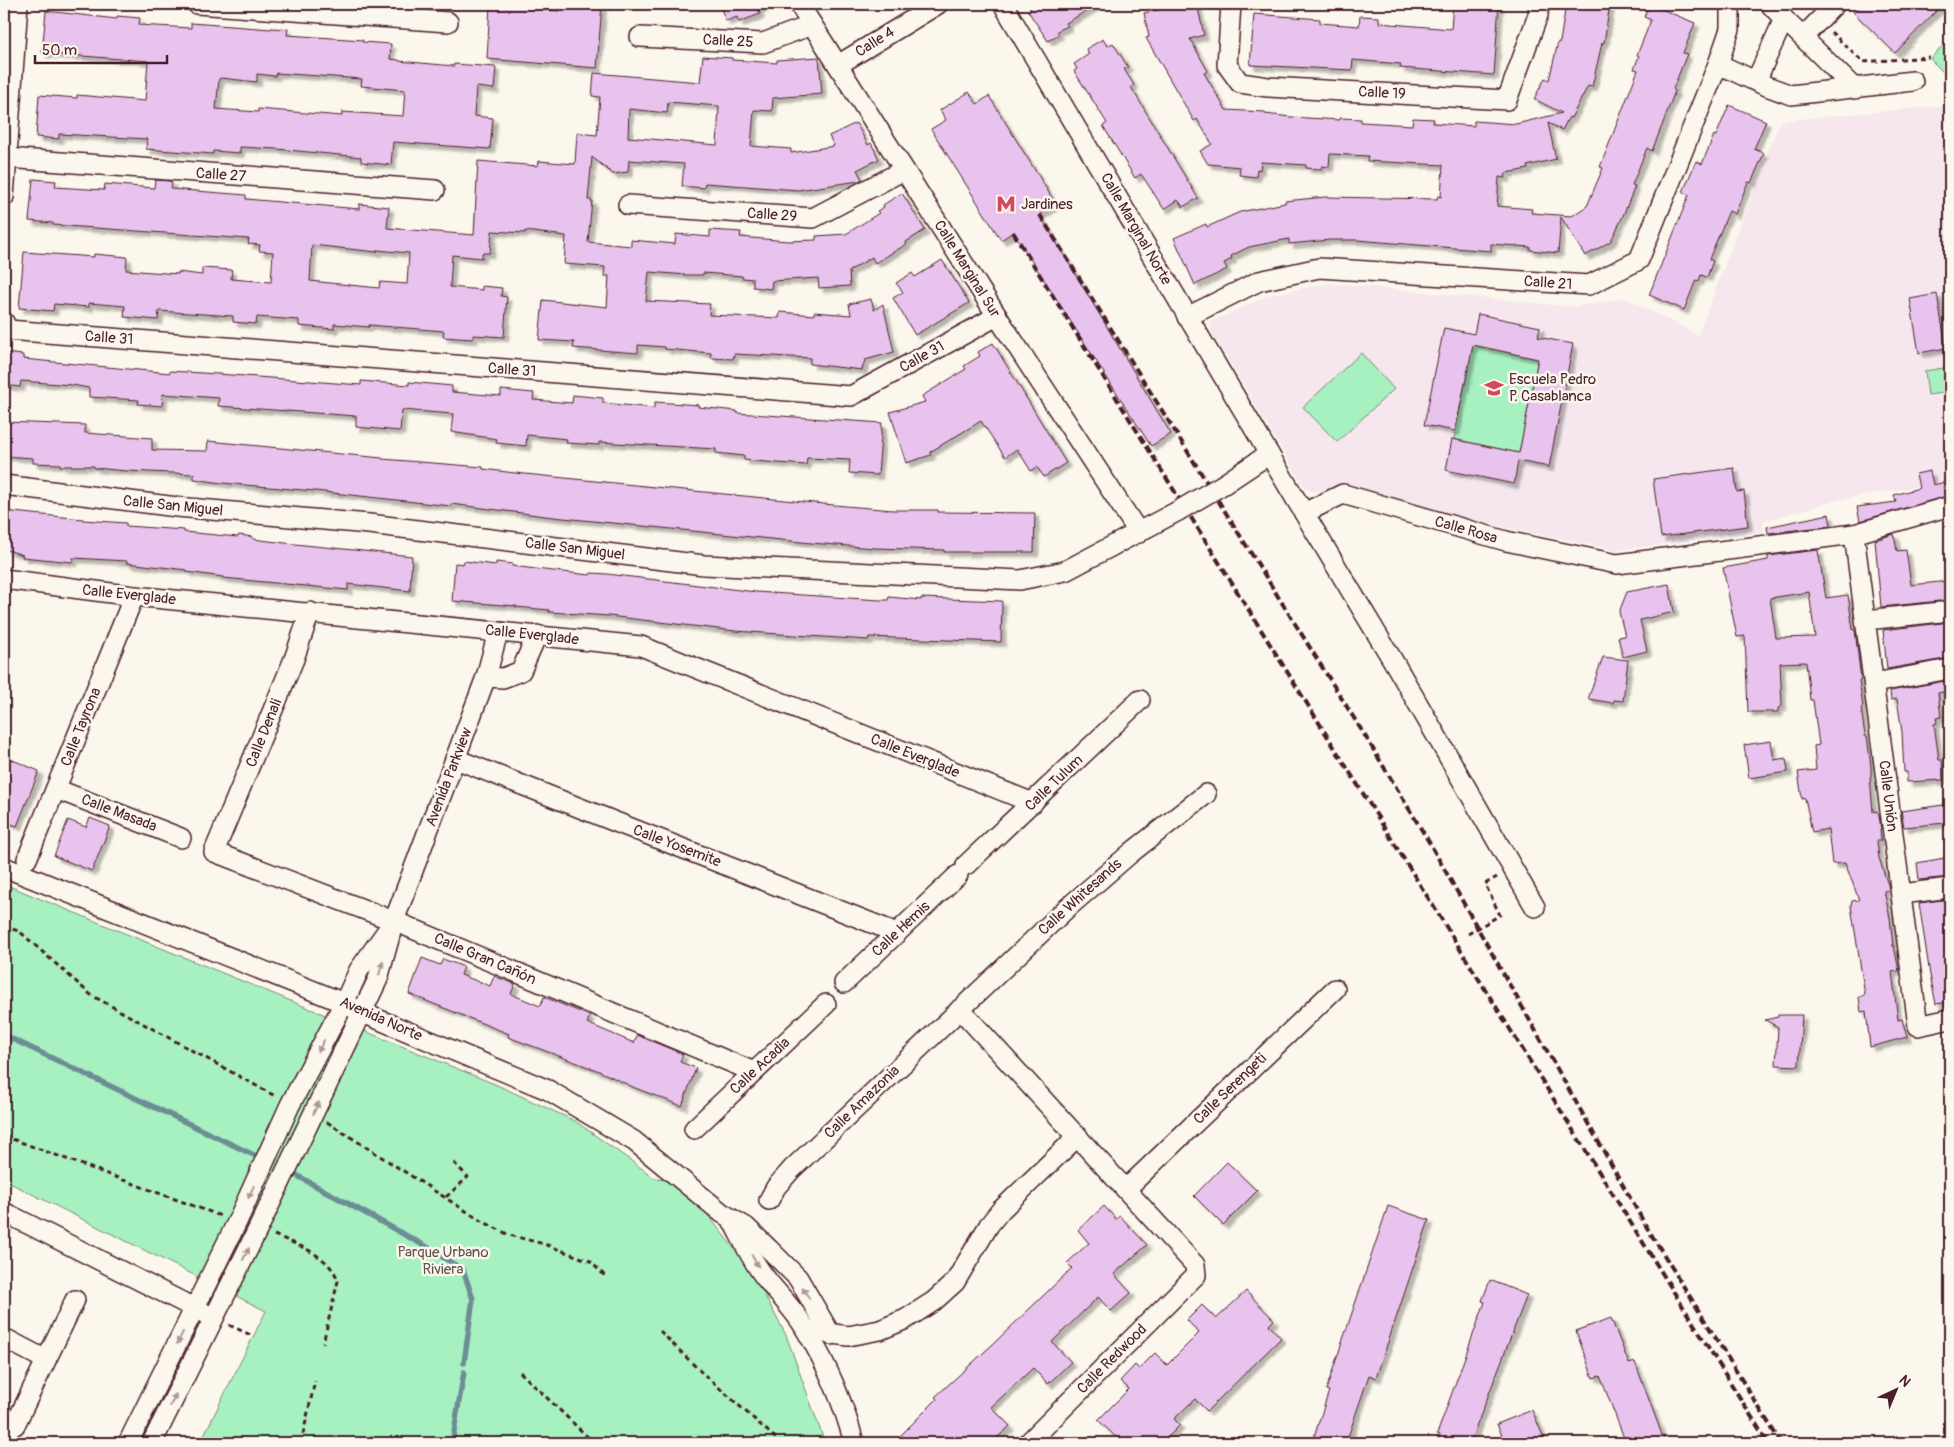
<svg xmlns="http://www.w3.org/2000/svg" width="1954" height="1447" font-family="Pangolin,sans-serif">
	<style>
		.built { fill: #f5e7ed }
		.green { fill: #a7f1c0; stroke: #788876 }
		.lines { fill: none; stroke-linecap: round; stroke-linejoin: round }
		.stream { stroke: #6d8d96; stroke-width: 5.5 }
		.building { fill: #e8c3ee; stroke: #4a1f2b; fill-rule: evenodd; filter: url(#shadow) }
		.minor-casing { stroke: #4a1f2b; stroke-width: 22 }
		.path { stroke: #4a1f2b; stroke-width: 3; stroke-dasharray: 5 4; stroke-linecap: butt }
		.minor { stroke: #fbf7ec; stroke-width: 19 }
		.rail { stroke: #4a1f2b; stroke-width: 4; stroke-dasharray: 8 4; stroke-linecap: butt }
		.minor-bridge-casing { stroke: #4a1f2b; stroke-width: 22; stroke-linecap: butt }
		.minor-bridge { stroke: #fbf7ec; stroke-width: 19 }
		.oneway { fill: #ab9695 }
		.labels { text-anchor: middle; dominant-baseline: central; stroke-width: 5; stroke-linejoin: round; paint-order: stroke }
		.street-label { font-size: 15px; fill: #4a1f2b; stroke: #fbf7ec }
		.poi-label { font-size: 15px; fill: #4a1f2b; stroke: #fbf7ec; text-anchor: start }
		.park-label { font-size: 15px; fill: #615450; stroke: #fbf7ec }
	</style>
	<defs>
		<filter id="shadow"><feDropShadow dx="4.5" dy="4.5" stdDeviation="1" flood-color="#0004"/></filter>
	</defs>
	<rect width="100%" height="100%" fill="#fbf7ec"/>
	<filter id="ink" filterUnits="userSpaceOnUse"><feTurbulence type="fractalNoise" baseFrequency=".02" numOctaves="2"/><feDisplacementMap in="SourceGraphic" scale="10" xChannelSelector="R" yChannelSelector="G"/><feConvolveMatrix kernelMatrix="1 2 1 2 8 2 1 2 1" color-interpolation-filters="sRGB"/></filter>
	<g filter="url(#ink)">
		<!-- built -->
		<path class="built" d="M1950 105V481L1837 500 1763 521 1764 532 1616 550 1490 524 1346 486 1315 492 1305 488 1211 332V322L1269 295 1330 283 1575 307 1625 298 1698 335 1780 121Z"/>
		<!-- green -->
		<g class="green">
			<path d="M1950 38V79L1930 59Z"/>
			<path d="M1473 345 1538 359 1519 453 1454 439Z"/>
			<path d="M1361 353 1394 389 1337 442 1303 407Z"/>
			<path d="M1950 367V392L1928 395 1925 371Z"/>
			<path d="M4 884 497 1085 575 1121 655 1178 668 1179 707 1214 751 1270 786 1335 825 1443H200L266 1311 4 1180Z"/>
		</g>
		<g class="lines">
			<!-- stream -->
			<g class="stream">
				<path d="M4 1035 258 1157"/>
				<path d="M296 1175 427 1247 463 1270 473 1299 464 1363"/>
				<path d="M452 1443 464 1372"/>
			</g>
		</g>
		<!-- building -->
		<g class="building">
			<path d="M490 4H533L532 9 559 11 560 4H602L597 68 487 59Z"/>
			<path d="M719 4H767L768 5 758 9 760 14 739 22 737 17 726 21Z"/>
			<path d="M1028 4H1098L1066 23 1068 26 1057 31 1059 34 1048 41 1028 11 1031 10Z"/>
			<path d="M1185 4H1197L1204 35 1190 39 1208 71 1204 73 1226 110 1265 112V114L1291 117 1340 120V118L1361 119V122L1412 125 1413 118 1434 119 1433 123 1474 126V121L1516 124 1562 113 1534 99 1545 78 1549 80 1558 42H1560L1566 4H1610L1604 43H1602L1592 87 1588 86 1571 118 1569 117 1562 130 1548 123 1556 159 1527 166 1528 169 1506 173 1505 178 1499 177 1497 206 1532 209 1531 213 1572 216 1587 206 1603 168 1600 167 1638 70 1634 69 1639 56 1637 55 1651 20 1644 17 1649 4 1695 23 1683 53 1687 54 1673 89 1675 91 1663 123 1652 151 1647 148 1632 185 1635 186 1623 216 1611 241 1585 256 1561 217 1558 253 1530 250V247L1491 244V251L1357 240H1330L1289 244V239L1249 247 1231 256 1232 259 1224 263 1227 269 1195 285 1174 238 1206 224 1207 227 1240 212 1285 203V201L1325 197 1437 199 1438 196 1441 197 1443 165 1367 161 1368 156 1330 154 1329 167 1322 166 1321 169 1306 168V165L1261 162 1260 170 1257 169 1256 177 1239 175 1240 167 1208 164 1200 151 1212 144 1197 119 1194 121 1146 38 1149 37 1144 13Z"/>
			<path d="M1453 4H1499L1494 75 1400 68 1401 64 1353 60 1352 70 1250 65 1254 14 1320 19V23L1359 26 1360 16 1379 17V23L1451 29Z"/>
			<path d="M1861 4H1943L1895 53 1853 12Z"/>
			<path d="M46 11 117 19V16L140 18 139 25 156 26 191 28V23L271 29V28L288 29 287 35 363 40 362 42 391 44 390 59 399 60V61L454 66V64L496 67 494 89 476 87 474 116 493 118 490 149 393 142 391 165 361 162V157L277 149 240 147V153L213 151V154L146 149 147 139 59 134V139L36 137 39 95 77 98V95L145 101 148 61 42 53ZM276 73 362 79 361 86 405 90 403 116 342 112V116L258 109V112L216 109 219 79 221 78 257 82V74L275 76Z"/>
			<path d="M1103 39 1107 46 1113 43 1128 67 1124 69 1134 85 1131 87 1198 198 1183 207 1178 200 1164 209 1141 174 1135 178 1103 126 1107 123 1074 71 1077 69 1074 64 1089 54 1086 49Z"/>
			<path d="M703 56 732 58V60L777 63V60L819 57 822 94 773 98 772 111 754 110 751 146 791 149V153L834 146 829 136 856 123 868 145 871 143 879 159 857 170 862 179 859 181 798 190 705 183 704 188 682 186 684 164 629 160 628 172 613 174 592 157 588 200H592L588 242 631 246V240L675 244 676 234 710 237V230L741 232 740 237 788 241 816 240V236L846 234 879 213 877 211 884 207 883 205 902 193 925 230 906 242 907 244 875 263 872 257 849 271 850 286 819 288 818 278 772 281 771 289 753 287V279L742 278V276L703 273V275H687L649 272 646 301 710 304 709 315 779 318 780 312 814 315V312L851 315 849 304 871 299 874 310 883 304 894 352 865 360 862 370 810 364V358L734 354 733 359 711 358V353L665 349V347L638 345V353L573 348 574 342 539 340 543 300 607 307 609 276H604L605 267 564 264 566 236 525 231V233L492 231 490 253H482V258L452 255 450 287 482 290V286L502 288 501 296 507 297 504 337 473 335V339L443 337 444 331 369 325V327L334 324V329L299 326V320L257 317 256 324 233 322V316L159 311 158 320 124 317 125 306 89 303V307L54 304 53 311 19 308 24 252 94 257V254L127 257 126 270 178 274V272L202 275V268L232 270 231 279 271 282 273 252 259 251 260 245 248 244 249 239 53 225V223L29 221 33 179 56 181 55 187 104 190 105 184 154 188 155 180 169 181 172 182 171 189 246 195V199L359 209V204L389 207 387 228 474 235 478 161 538 166 539 161 575 164 577 133 597 135 600 97 592 96 594 73 700 82ZM668 102 719 106 717 145 628 137 629 109 667 113ZM312 245 377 252V250L409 253 407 284 380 282 379 288 310 281Z"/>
			<path d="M969 92 977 104 989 96 1056 204 1040 215 1171 434 1151 446 1013 232 1001 240 931 129 946 120 940 110Z"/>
			<path d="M1729 105 1766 121 1754 149 1764 153 1751 183 1748 182 1735 214 1729 211 1709 259 1713 261 1707 277 1701 275 1699 281 1696 280 1684 310 1649 295 1689 195 1683 192 1696 161 1702 164 1714 135 1716 136Z"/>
			<path d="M942 260 969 303 915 335 893 298 903 292 896 283 912 273 915 277Z"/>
			<path d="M1937 294 1946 348 1919 353 1910 299Z"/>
			<path d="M1478 314 1540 327 1538 337 1573 344 1549 467 1518 461 1514 484 1446 470 1452 439 1519 453 1538 359 1473 345 1455 431 1424 425 1444 328 1474 334Z"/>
			<path d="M993 343 1066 463 1044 477 1037 467 1031 471 1017 449 1005 457 981 421 930 452 931 455 906 463 890 412 925 402 922 396 966 369 964 366 980 356 978 352Z"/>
			<path d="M4 353 23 355V359L170 373V371L218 374 361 385V381L409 385V382L452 386V392L501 396V390L534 393 533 400 572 403 573 395 603 398V403L654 408 655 402 699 405 698 407 737 411V413L882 423 878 475 849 473 850 460 807 458 806 465 778 463 744 460V456L716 453V449L599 442V445L566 443 567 439 527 435 526 446 496 443 497 439 451 432 453 414 402 410 400 431 356 427V416L218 406 219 398 163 394 162 406 138 404 139 400 89 397V388L72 385 21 381 20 387 4 385Z"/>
			<path d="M4 422 85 425V433L152 438V450L207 451 208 441 382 458V459L483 467V469L515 473 834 505 893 510H938V512L1035 513 1034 552H944V550L874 548 811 543 553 517 451 504V506L315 491 222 483 194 479V474L127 471 94 468V466H60V464L33 463V458L4 456Z"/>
			<path d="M1734 468 1737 492 1744 491 1748 526 1661 537 1653 479Z"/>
			<path d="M1930 471 1933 485 1950 481V495L1860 521 1857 507 1896 502 1894 495 1919 488 1916 474Z"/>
			<path d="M4 510 13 512 83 519V520L126 523V526L184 530V532L238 537 239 535 253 537V539L285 543 412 556 410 591 348 584V590L223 578V577L187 572V570L127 563V561L73 558V562L22 557 23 555 4 549Z"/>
			<path d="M1829 514 1831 526 1768 533 1767 527Z"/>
			<path d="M1894 534 1897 551 1906 550 1911 585 1949 581 1950 606 1946 602 1940 601 1881 607 1875 540Z"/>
			<path d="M1818 550 1826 598 1848 595 1853 630H1855L1861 680H1859L1863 707 1861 708 1865 736H1867L1871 767V776L1870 777 1873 812 1877 811 1879 815 1881 830H1880L1881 841H1877L1879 858 1888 885 1889 890 1884 891 1890 918 1893 946H1894L1899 971 1892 972 1898 1020 1902 1019 1907 1037 1870 1047 1866 1011 1861 1012 1859 997 1865 995 1851 906 1852 901 1859 900 1845 863 1832 864 1828 829 1812 832 1805 798 1802 799 1798 772 1816 770 1814 746 1819 745 1813 700H1810L1806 662 1780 663 1782 706 1778 708V712H1748L1745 636 1737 637 1723 568 1768 560V556ZM1809 592 1815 637 1776 638 1770 598Z"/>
			<path d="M464 561 496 565V562L513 564 512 566 544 570 590 575 591 573 607 574 756 592 880 600H888L889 597 921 600V598L1002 601 1001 642 869 637 868 640 735 631 609 616 549 612V610L516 607V606L452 601 455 563 463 564Z"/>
			<path d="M1669 584 1674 612 1640 620 1647 651 1623 657 1618 637 1625 636 1619 612 1627 592Z"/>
			<path d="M1950 618V658L1887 669 1883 630 1942 623Z"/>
			<path d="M1603 657 1628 660 1623 701 1614 700 1613 703 1588 699Z"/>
			<path d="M1950 680 1948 691 1938 693 1941 717 1936 718 1937 723 1934 724 1939 760H1942L1943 780 1907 782V772H1904L1902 732 1897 699 1891 700 1890 691Z"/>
			<path d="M1771 741 1774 760 1786 758 1788 772 1749 778 1744 745Z"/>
			<path d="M8 758 39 771 17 826 4 821V768Z"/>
			<path d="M1950 804V819L1945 820V823L1904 827 1901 811Z"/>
			<path d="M90 818 110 826 92 871 54 856 68 820 86 827Z"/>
			<path d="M1950 857V877L1919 880 1917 863Z"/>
			<path d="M1950 899V1002L1936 1004 1930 975 1919 903Z"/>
			<path d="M422 958 440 965 443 959 464 967 461 975 490 986 494 976 515 984 511 994 540 1006 544 997 590 1016 587 1023 634 1043 637 1035 683 1054 680 1062 696 1068 682 1106 635 1088 599 1071 508 1037 509 1034 409 994Z"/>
			<path d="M1778 1015H1802L1799 1066 1776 1065 1778 1027 1765 1020 1778 1017Z"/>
			<path d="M1227 1162 1257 1191 1223 1225 1194 1196Z"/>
			<path d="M1104 1206 1116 1219 1120 1216 1147 1245 1114 1274 1131 1293 1111 1311 1098 1297 1052 1342 1071 1362 1048 1384 1033 1368 991 1407 1010 1426 991 1443H909L901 1435 937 1399 935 1397 992 1345 1072 1268 1067 1263 1089 1243 1078 1230Z"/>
			<path d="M1388 1206 1429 1220 1376 1378 1369 1375 1346 1443H1312L1329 1391 1326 1390Z"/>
			<path d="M1490 1280 1527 1295 1470 1443H1437L1440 1435 1437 1434 1485 1302 1482 1301Z"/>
			<path d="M1246 1291 1274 1320 1269 1325 1281 1338 1207 1411 1195 1399 1174 1419 1180 1425 1162 1443H1122L1098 1420 1129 1389 1120 1381 1135 1365 1139 1369 1155 1353 1167 1365 1199 1333 1187 1320 1202 1305 1216 1319Z"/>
			<path d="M1611 1318 1629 1364 1635 1362 1665 1443H1626L1600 1376 1593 1378 1576 1331Z"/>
			<path d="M1532 1410 1546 1443H1505L1497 1424Z"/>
		</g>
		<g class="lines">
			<!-- minor casing -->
			<g class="minor-casing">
				<g id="minor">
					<path d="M197 4 448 22"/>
					<path d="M799 4 997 316 1139 533"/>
					<path d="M1003 4 1269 454"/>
					<path d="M1231 4 1227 65 1240 83 1268 87 1507 100 1538 15 1539 4"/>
					<path d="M1770 4 1784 19"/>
					<path d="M640 37 763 43 812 25"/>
					<path d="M1803 37 1835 4"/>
					<path d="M1718 64 1764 85 1791 95 1913 81"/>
					<path d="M838 65 938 4"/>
					<path d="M1756 81 1784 19 1855 89"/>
					<path d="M7 158 435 190"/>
					<path d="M4 197 18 4"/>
					<path d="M628 205 813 218 904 170"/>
					<path d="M1187 317 1259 281 1319 268 1589 285 1639 260 1718 64 1730 29V4"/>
					<path d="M4 322 8 330 851 396 997 316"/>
					<path d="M1224 484 1269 454 1304 513 1343 494 1506 541 1617 564 1854 534 1950 506"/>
					<path d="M4 485 177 507 369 524 704 565 1020 580 1065 571 1178 511"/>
					<path d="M1304 513 1395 664 1535 907"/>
					<path d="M1854 534 1918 1026 1950 1019"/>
					<path d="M4 579 134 596 641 646 1033 803"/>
					<path d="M310 612 294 659 214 852 394 921 754 1072"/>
					<path d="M1866 620 1941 612"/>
					<path d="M486 677 503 678 521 671 537 635"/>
					<path d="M1874 683 1950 669"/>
					<path d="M456 759 897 933"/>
					<path d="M56 789 181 838"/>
					<path d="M27 859 134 596"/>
					<path d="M966 865 1140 700"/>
					<path d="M4 867 344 1003 363 1013 548 1090 634 1141 722 1213 746 1227 769 1249 798 1278 831 1335"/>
					<path d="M1901 894 1950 888"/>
					<path d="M844 983 958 875"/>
					<path d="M960 1009 1195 1265 1196 1275 1028 1443"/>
					<path d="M694 1129 826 1004"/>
					<path d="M1126 1189 1335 989"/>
					<path d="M769 1200 776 1187 792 1169 1065 910 1132 852 1206 794"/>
					<path d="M4 1212 206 1314"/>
					<path d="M733 1222C741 1237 748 1252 757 1266 771 1289 793 1306 806 1330 827 1365 844 1404 854 1443"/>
					<path d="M806 1330 848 1336 880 1330 906 1319 934 1301 955 1282 989 1225 1001 1210 1078 1136"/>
					<path d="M4 1338 46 1360"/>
					<path d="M15 1425 75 1300"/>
					<path d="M4 1443 8 1437"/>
					<path d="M128 1443 237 1222 290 1105 344 1003 359 970 386 932"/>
					<path d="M152 1443 258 1229 378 979 394 921 486 677 498 632"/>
				</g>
			</g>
			<!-- path -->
			<g class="path">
				<path d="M1831 32 1863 62 1929 57"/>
				<path d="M4 927 19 931 91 995 275 1096"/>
				<path d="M1468 934 1500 915 1485 884 1497 877"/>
				<path d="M327 1122 480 1220 509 1235 544 1244 590 1261 606 1277"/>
				<path d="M4 1136 221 1216"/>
				<path d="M446 1197 468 1177 453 1162"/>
				<path d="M274 1235C296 1244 331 1256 338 1281L323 1343"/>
				<path d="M229 1325 253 1336"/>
				<path d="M660 1331 699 1370 781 1443"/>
				<path d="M520 1372 594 1443"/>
				<path d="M301 1443 315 1381"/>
			</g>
			<!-- minor -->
			<use href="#minor" class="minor"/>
			<!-- rail -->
			<g class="rail">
				<path d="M1040 215 1367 739 1429 842 1646 1226 1781 1443"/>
				<path d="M1013 232 1768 1443"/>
			</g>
			<!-- minor-bridge casing -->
			<g class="minor-bridge-casing">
				<path id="minor-bridge" d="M1178 511 1224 484"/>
			</g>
			<!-- minor-bridge -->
			<use href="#minor-bridge" class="minor-bridge"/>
		</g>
		<!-- one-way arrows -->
		<defs><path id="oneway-solid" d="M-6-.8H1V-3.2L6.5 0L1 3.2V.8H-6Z" transform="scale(1.25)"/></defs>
		<g class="oneway">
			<use href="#oneway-solid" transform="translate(381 968) rotate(-74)"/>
			<use href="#oneway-solid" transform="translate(321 1046) rotate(118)"/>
			<use href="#oneway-solid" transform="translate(316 1108) rotate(-64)"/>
			<use href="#oneway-solid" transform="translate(251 1192) rotate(114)"/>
			<use href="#oneway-solid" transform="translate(246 1254) rotate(-63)"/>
			<use href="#oneway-solid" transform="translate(755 1261) rotate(60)"/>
			<use href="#oneway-solid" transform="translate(806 1293) rotate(-120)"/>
			<use href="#oneway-solid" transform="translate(180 1338) rotate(116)"/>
			<use href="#oneway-solid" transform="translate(173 1400) rotate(-64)"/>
		</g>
	</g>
	<!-- icons -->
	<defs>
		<g id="metro-bare" transform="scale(1.5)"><path d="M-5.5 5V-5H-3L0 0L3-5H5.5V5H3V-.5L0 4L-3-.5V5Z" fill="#d1495b" stroke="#fbf7ec" stroke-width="2.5" paint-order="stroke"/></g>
		<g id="school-bare" transform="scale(1.5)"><path d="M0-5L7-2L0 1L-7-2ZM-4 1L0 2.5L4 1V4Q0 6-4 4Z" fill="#d1495b" stroke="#fbf7ec" stroke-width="2.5" paint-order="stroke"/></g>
	</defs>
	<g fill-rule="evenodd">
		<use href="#metro-bare" x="1006" y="204"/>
		<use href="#school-bare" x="1494" y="388"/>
	</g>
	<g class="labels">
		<!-- street labels -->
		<g class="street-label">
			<text transform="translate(728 41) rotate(3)">Calle 25</text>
			<text transform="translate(875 42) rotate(-32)">Calle 4</text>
			<text transform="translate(1382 93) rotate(3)">Calle 19</text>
			<text transform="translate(221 175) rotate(4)">Calle 27</text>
			<text transform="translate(772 215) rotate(4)">Calle 29</text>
			<text transform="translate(1136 229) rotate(60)">Calle Marginal Norte</text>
			<text transform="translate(967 269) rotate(58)">Calle Marginal Sur</text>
			<text transform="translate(1548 283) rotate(4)">Calle 21</text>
			<text transform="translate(109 338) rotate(4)">Calle 31</text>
			<text transform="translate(922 357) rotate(-29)">Calle 31</text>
			<text transform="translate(512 370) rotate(4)">Calle 31</text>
			<text transform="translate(173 506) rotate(6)">Calle San Miguel</text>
			<text transform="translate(1466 530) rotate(16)">Calle Rosa</text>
			<text transform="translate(575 549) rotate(7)">Calle San Miguel</text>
			<text transform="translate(129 595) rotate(6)">Calle Everglade</text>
			<text transform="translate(532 635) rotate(6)">Calle Everglade</text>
			<text transform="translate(81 727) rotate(-68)">Calle Tayrona</text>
			<text transform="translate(264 733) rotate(-68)">Calle Denali</text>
			<text transform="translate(915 756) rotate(22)">Calle Everglade</text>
			<text transform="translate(449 777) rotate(-69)">Avenida Parkview</text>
			<text transform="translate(1054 783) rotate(-44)">Calle Tulum</text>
			<text transform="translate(1888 796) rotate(83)">Calle Unión</text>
			<text transform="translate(119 813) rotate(21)">Calle Masada</text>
			<text transform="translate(677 846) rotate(21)">Calle Yosemite</text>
			<text transform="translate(1080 897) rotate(-42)">Calle Whitesands</text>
			<text transform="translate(901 929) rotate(-43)">Calle Hemis</text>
			<text transform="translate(485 959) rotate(23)">Calle Gran Cañón</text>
			<text transform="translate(381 1019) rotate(24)">Avenida Norte</text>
			<text transform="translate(760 1066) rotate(-43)">Calle Acadia</text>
			<text transform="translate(1230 1089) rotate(-44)">Calle Serengeti</text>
			<text transform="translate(862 1102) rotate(-44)">Calle Amazonia</text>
			<text transform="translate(1112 1359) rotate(-45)">Calle Redwood</text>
		</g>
		<!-- poi labels -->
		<g class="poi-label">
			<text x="1021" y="204">Jardines</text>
			<text x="1509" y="379">Escuela Pedro<tspan x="1509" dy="17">P. Casablanca</tspan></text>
		</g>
		<!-- park labels -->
		<g class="park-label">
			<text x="443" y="1252">Parque Urbano<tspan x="443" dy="17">Riviera</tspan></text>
		</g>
	</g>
	<!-- margin -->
	<rect width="1954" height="1447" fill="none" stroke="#fbf7ec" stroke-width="20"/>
	<rect x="10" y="10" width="1934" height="1427" fill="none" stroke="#4a1f2b" stroke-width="2" filter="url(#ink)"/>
	<!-- north arrow -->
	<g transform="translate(1896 1390) rotate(44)" stroke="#fbf7ec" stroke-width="4" paint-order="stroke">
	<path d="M0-4L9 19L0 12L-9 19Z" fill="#4a1f2b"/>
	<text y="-8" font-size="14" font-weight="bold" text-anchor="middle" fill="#4a1f2b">N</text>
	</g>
	<!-- scale -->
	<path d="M35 55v8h132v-8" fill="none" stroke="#4a1f2b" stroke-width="2.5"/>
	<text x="42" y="55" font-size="15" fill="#4a1f2b" stroke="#fbf7ec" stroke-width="4" paint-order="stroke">50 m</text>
</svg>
